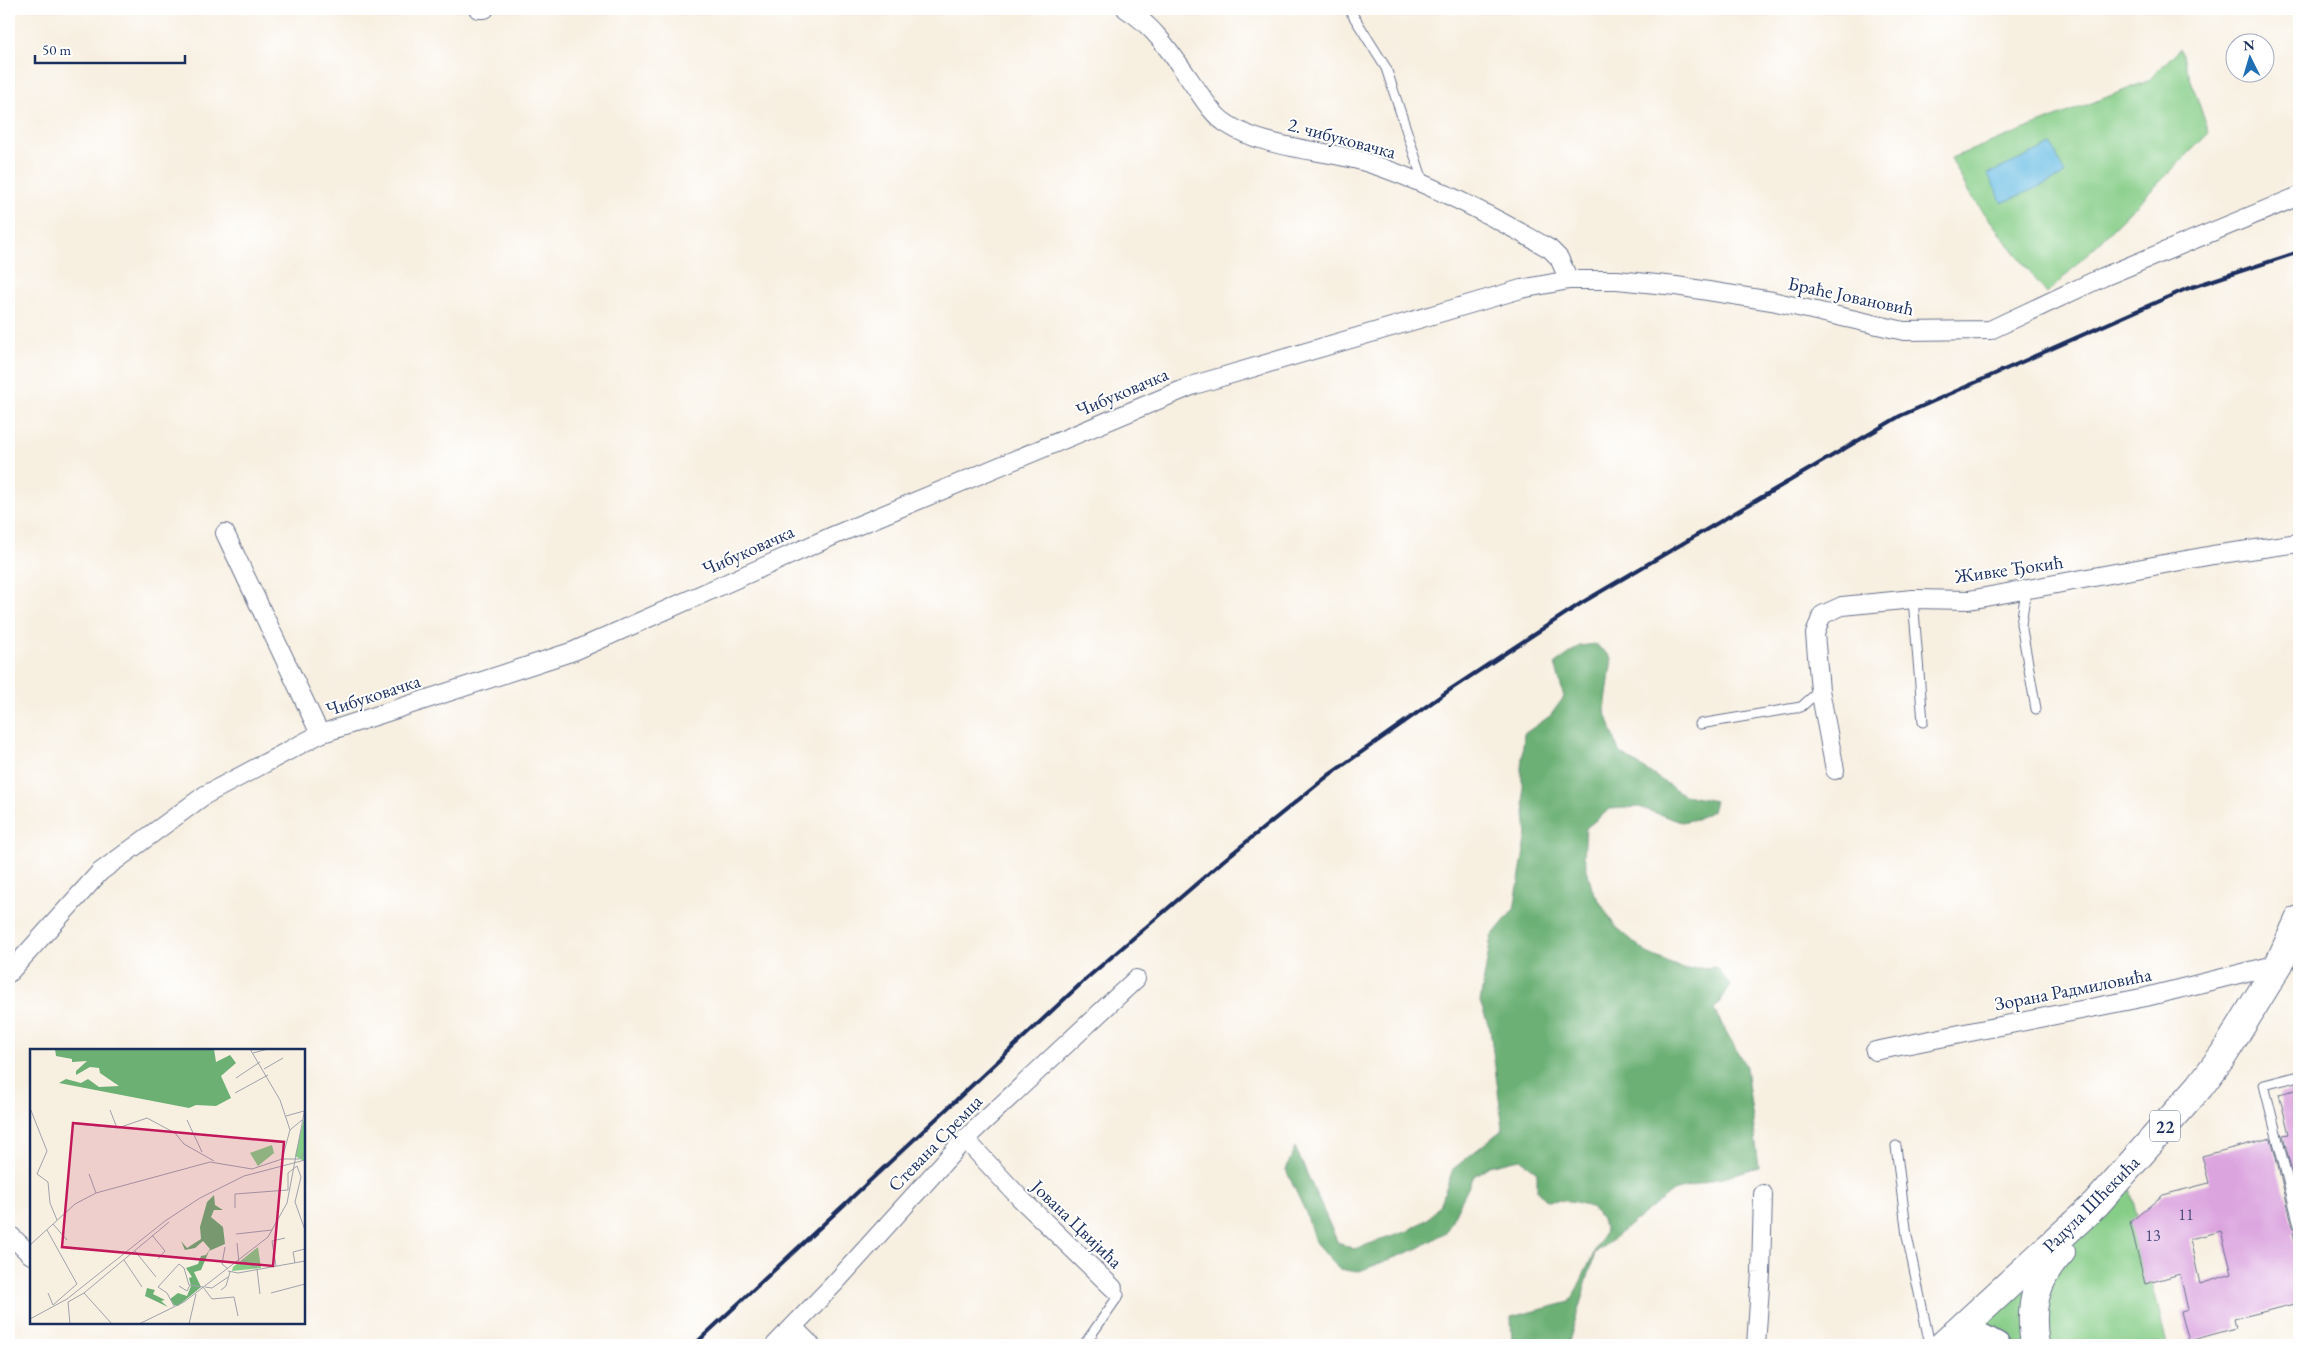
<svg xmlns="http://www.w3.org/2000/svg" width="2308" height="1354" font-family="'EB Garamond',serif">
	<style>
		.green { fill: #86cd87; stroke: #507e72 }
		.forest { fill: #6cb074; stroke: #447069 }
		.water { fill: #66bce3; stroke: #4076a0 }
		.building { fill: #dba4df; fill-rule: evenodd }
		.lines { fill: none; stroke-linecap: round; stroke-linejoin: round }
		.lane-casing { stroke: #68728c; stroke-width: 11 }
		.street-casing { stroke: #68728c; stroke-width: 20 }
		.secondary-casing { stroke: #68728c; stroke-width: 28 }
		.primary-casing { stroke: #68728c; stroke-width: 30 }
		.lane { stroke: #fff; stroke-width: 9 }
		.street { stroke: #fff; stroke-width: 18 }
		.secondary { stroke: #fff; stroke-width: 25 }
		.primary { stroke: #fff; stroke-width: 28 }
		.rail { stroke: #1b2f5e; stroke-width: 4 }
		.labels { text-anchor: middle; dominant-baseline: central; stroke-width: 4; stroke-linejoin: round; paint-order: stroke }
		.number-label { font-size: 16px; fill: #4b4c7e }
		.shield { fill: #fff; stroke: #5f6d8e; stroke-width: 1 }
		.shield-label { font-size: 18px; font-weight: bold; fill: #1b2f5e }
		.street-label { font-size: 19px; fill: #1b2f5e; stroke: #fff }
		.inset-road { fill: none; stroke: #9fa2ac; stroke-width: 1 }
		.view { fill: #c2185b; fill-opacity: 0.15; stroke: #c2185b; stroke-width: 2.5 }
		.inset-edge { fill: none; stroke: #1b2f5e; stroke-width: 2.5 }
	</style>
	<rect width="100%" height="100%" fill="#fff"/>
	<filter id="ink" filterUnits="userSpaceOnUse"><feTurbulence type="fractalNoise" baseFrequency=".02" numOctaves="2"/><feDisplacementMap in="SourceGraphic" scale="10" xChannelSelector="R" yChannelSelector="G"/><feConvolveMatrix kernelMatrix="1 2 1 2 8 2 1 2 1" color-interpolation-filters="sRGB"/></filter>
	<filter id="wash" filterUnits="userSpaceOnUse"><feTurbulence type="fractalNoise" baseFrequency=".0096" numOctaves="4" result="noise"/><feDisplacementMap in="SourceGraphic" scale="20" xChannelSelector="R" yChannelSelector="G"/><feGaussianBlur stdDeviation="1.12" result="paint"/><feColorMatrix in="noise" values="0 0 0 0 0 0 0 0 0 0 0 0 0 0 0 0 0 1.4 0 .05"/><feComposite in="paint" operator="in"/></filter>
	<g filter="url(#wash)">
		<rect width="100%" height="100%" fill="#f7efe0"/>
		<!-- green -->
		<g class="green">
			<path d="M2180 48 2209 133 2047 294 1969 193 1951 158 2148 81Z"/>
			<path d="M2126 1171 2167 1345H1943Z"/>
		</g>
		<!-- forest -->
		<path class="forest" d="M1595 644 1612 658 1605 710 1619 752 1684 795 1715 801 1712 811 1697 819 1681 822 1639 807 1610 809 1586 828 1584 856 1592 889 1614 925 1647 953 1683 969 1716 967 1731 986 1714 1010 1746 1067 1759 1167 1673 1191 1595 1253 1568 1345H1512L1511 1317 1570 1302C1583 1279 1592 1254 1606 1231 1597 1202 1574 1199 1547 1201L1537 1190V1172L1520 1159 1489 1166 1474 1176 1446 1232 1419 1248 1357 1272 1339 1269 1315 1242 1306 1213 1286 1170 1295 1147 1338 1243 1354 1249 1408 1231 1429 1218 1441 1203 1453 1169 1503 1129 1490 1029 1480 1002 1491 937 1514 909 1527 834 1521 769 1524 734 1550 716 1564 697 1555 664 1580 646Z"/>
		<!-- water -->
		<path class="water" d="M2052 145 2065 175 2002 203 1988 174Z"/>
		<g id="blocks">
			<!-- building -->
			<g class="building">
				<path d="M2299 1089V1200L2283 1135 2289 1134 2279 1094Z"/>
				<path d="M2271 1138 2293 1227 2299 1231 2293 1233 2299 1260V1303L2234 1319 2236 1328 2189 1341 2181 1312 2188 1310 2180 1274 2145 1284 2130 1222 2163 1195 2209 1183 2202 1156ZM2221 1231 2232 1274 2200 1284 2190 1239Z"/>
			</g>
		</g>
	</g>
	<g filter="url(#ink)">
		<use href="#blocks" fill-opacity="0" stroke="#68728c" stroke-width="1"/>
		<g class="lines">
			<!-- lane casing -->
			<g class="lane-casing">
				<g id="lane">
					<path d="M1349 9 1386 68 1424 184"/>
					<path d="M2026 590 2021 624 2036 709"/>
					<path d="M1913 599 1923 722"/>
					<path d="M1700 724 1801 707 1820 690"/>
					<path d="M2299 1076 2264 1085 2299 1225"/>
					<path d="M1896 1146 1907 1236 1930 1345"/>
					<path d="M1084 1345 1119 1295 1113 1288"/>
				</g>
			</g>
			<!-- street casing -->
			<g class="street-casing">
				<g id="street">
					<path d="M478 9H485"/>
					<path d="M1126 9C1156 27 1175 59 1195 87 1204 100 1214 116 1227 124 1265 149 1322 149 1365 162 1424 180 1496 218 1550 249L1559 258 1569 280"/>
					<path d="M225 533 320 734"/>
					<path d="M1835 770 1820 690 1815 634 1822 615 1842 606 1913 599 1969 600 2213 555 2299 543"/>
					<path d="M9 973 100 872 205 795 320 734 574 651 835 535 1194 385 1521 289 1569 280H1617L1676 286 1772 301 1904 331 1990 330 2103 277 2299 196"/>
					<path d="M1875 1051 2146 997 2279 964"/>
					<path d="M965 1139 1020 1198 1113 1288"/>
					<path d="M9 1234 31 1255"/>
					<path d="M794 1328 811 1345"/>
					<path d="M775 1345 834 1284 965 1139 1136 979"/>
					<path d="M1756 1345 1761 1273 1763 1194"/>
				</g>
			</g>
			<!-- secondary casing -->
			<g class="secondary-casing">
				<path id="secondary" d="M1964 1327 1997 1345"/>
			</g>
			<!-- primary casing -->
			<g class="primary-casing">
				<g id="primary">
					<path d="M1943 1345 2096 1204 2200 1086 2224 1054 2279 964 2299 920"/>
					<path d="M2035 1345C2029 1308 2034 1281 2061 1252"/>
				</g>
			</g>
			<!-- lane -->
			<use href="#lane" class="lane"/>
			<!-- street -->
			<use href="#street" class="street"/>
			<!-- secondary -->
			<use href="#secondary" class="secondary"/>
			<!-- primary -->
			<use href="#primary" class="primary"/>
			<!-- rail -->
			<path class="rail" d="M694 1345 1087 978 1224 860 1329 775 1451 689 1583 602 1900 416 2186 289 2299 252"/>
		</g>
	</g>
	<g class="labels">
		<!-- number labels -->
		<g class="number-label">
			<text x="2186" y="1214">11</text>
			<text x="2153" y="1235">13</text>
		</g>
		<!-- shield labels -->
		<rect class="shield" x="2150" y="1110.5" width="30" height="31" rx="4"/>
		<g class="shield-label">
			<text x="2165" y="1126">22</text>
		</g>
		<!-- street labels -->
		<g class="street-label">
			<text transform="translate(1342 138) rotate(15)">2. чибуковачка</text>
			<text transform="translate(1851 296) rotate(12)">Браће Јовановић</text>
			<text transform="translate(1122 392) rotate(-23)">Чибуковачка</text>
			<text transform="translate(748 550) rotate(-24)">Чибуковачка</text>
			<text transform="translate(2009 569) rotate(-8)">Живке Ђокић</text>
			<text transform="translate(373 695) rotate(-18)">Чибуковачка</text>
			<text transform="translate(2073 989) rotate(-11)">Зорана Радмиловића</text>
			<text transform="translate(935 1143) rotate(-46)">Стевана Сремца</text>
			<text transform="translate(2091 1204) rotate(-45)">Радула Шћекића</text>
			<text transform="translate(1077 1224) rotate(44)">Јована Цвијића</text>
		</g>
	</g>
	<!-- overview -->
	<g transform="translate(30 1049)">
		<rect width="275" height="275" fill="#f7efe0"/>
		<path d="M275 65V111H272L265 107ZM242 96 244 104 228 117 220 104ZM228 198 231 219 202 222 203 218Z" fill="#86cd87"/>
		<path d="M25 0H184L186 13 200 6 206 14 191 27 201 49 186 57 166 56 159 59 29 34 36 30 51 34 58 30 69 38 89 37 70 24 69 19 60 18 46 26V22L57 12 42 13V10L26 7ZM184 146 185 156 193 161H184L181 168 193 178 195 195 179 202 171 221 164 223 171 238 148 257 144 256 140 250 148 244 157 247 161 237 159 229 162 228 156 219 168 215 171 207 176 206 180 200 173 192 165 199 155 201 151 192 157 199 171 190 170 178 177 153ZM117 239 125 241 123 245 135 251 131 252 138 258 115 247Z" fill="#6cb074"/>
		<path class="inset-road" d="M220 0 250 51 260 81M223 4 238 0M234 20 253 9M206 29 230 13M205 44 238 26M0 59 17 102 7 125 18 133 20 154 27 171M80 61 87 79M256 67 274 62M157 71 172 103M46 75 88 79 117 69 145 84 154 95 184 112M252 110 260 81 272 71M59 125 66 144M205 159V145L258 141V124L267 117 271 128 265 153 275 181M23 175 37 191M17 181 47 235 23 256 18 244M206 185 242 181M122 186 135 202 128 210M207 194 209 214M0 196 45 155 66 144 180 113 222 120 252 110H270L275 103M195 198 192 215 198 220M105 202 126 228M94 211 112 238M212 211 227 219M265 214 263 203 275 200M246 217 242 192 255 189M227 220 230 245M198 222 208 224 275 212M149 237 157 242 160 236M175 238 182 239 198 228M191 241 196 237 200 223M241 244 275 235M144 257 137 244 128 238 149 215 154 219 159 236 173 238 182 250 204 248 208 267M0 270 37 250 135 172 170 149 214 127 275 111M40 275 38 253 54 244M82 275 54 244 139 173M109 275 154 253 238 188 257 154 275 59M159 275 166 245"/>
		<path class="view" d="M43 74 254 93 243 217 32 198Z"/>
		<rect width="275" height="275" class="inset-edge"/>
	</g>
	<!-- margin -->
	<rect width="2308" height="1354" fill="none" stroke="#fff" stroke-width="30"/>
	<!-- north arrow -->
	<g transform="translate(2250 58) rotate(355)"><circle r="24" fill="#ffffff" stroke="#a4acbf"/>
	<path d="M0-4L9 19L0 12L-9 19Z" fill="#1f6fb2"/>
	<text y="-8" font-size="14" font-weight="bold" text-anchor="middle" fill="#1b2f5e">N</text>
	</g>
	<!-- scale -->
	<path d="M35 55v8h150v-8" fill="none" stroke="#1b2f5e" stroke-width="2.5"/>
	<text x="42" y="55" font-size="15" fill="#1b2f5e" stroke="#ffffff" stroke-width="4" paint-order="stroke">50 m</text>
</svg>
